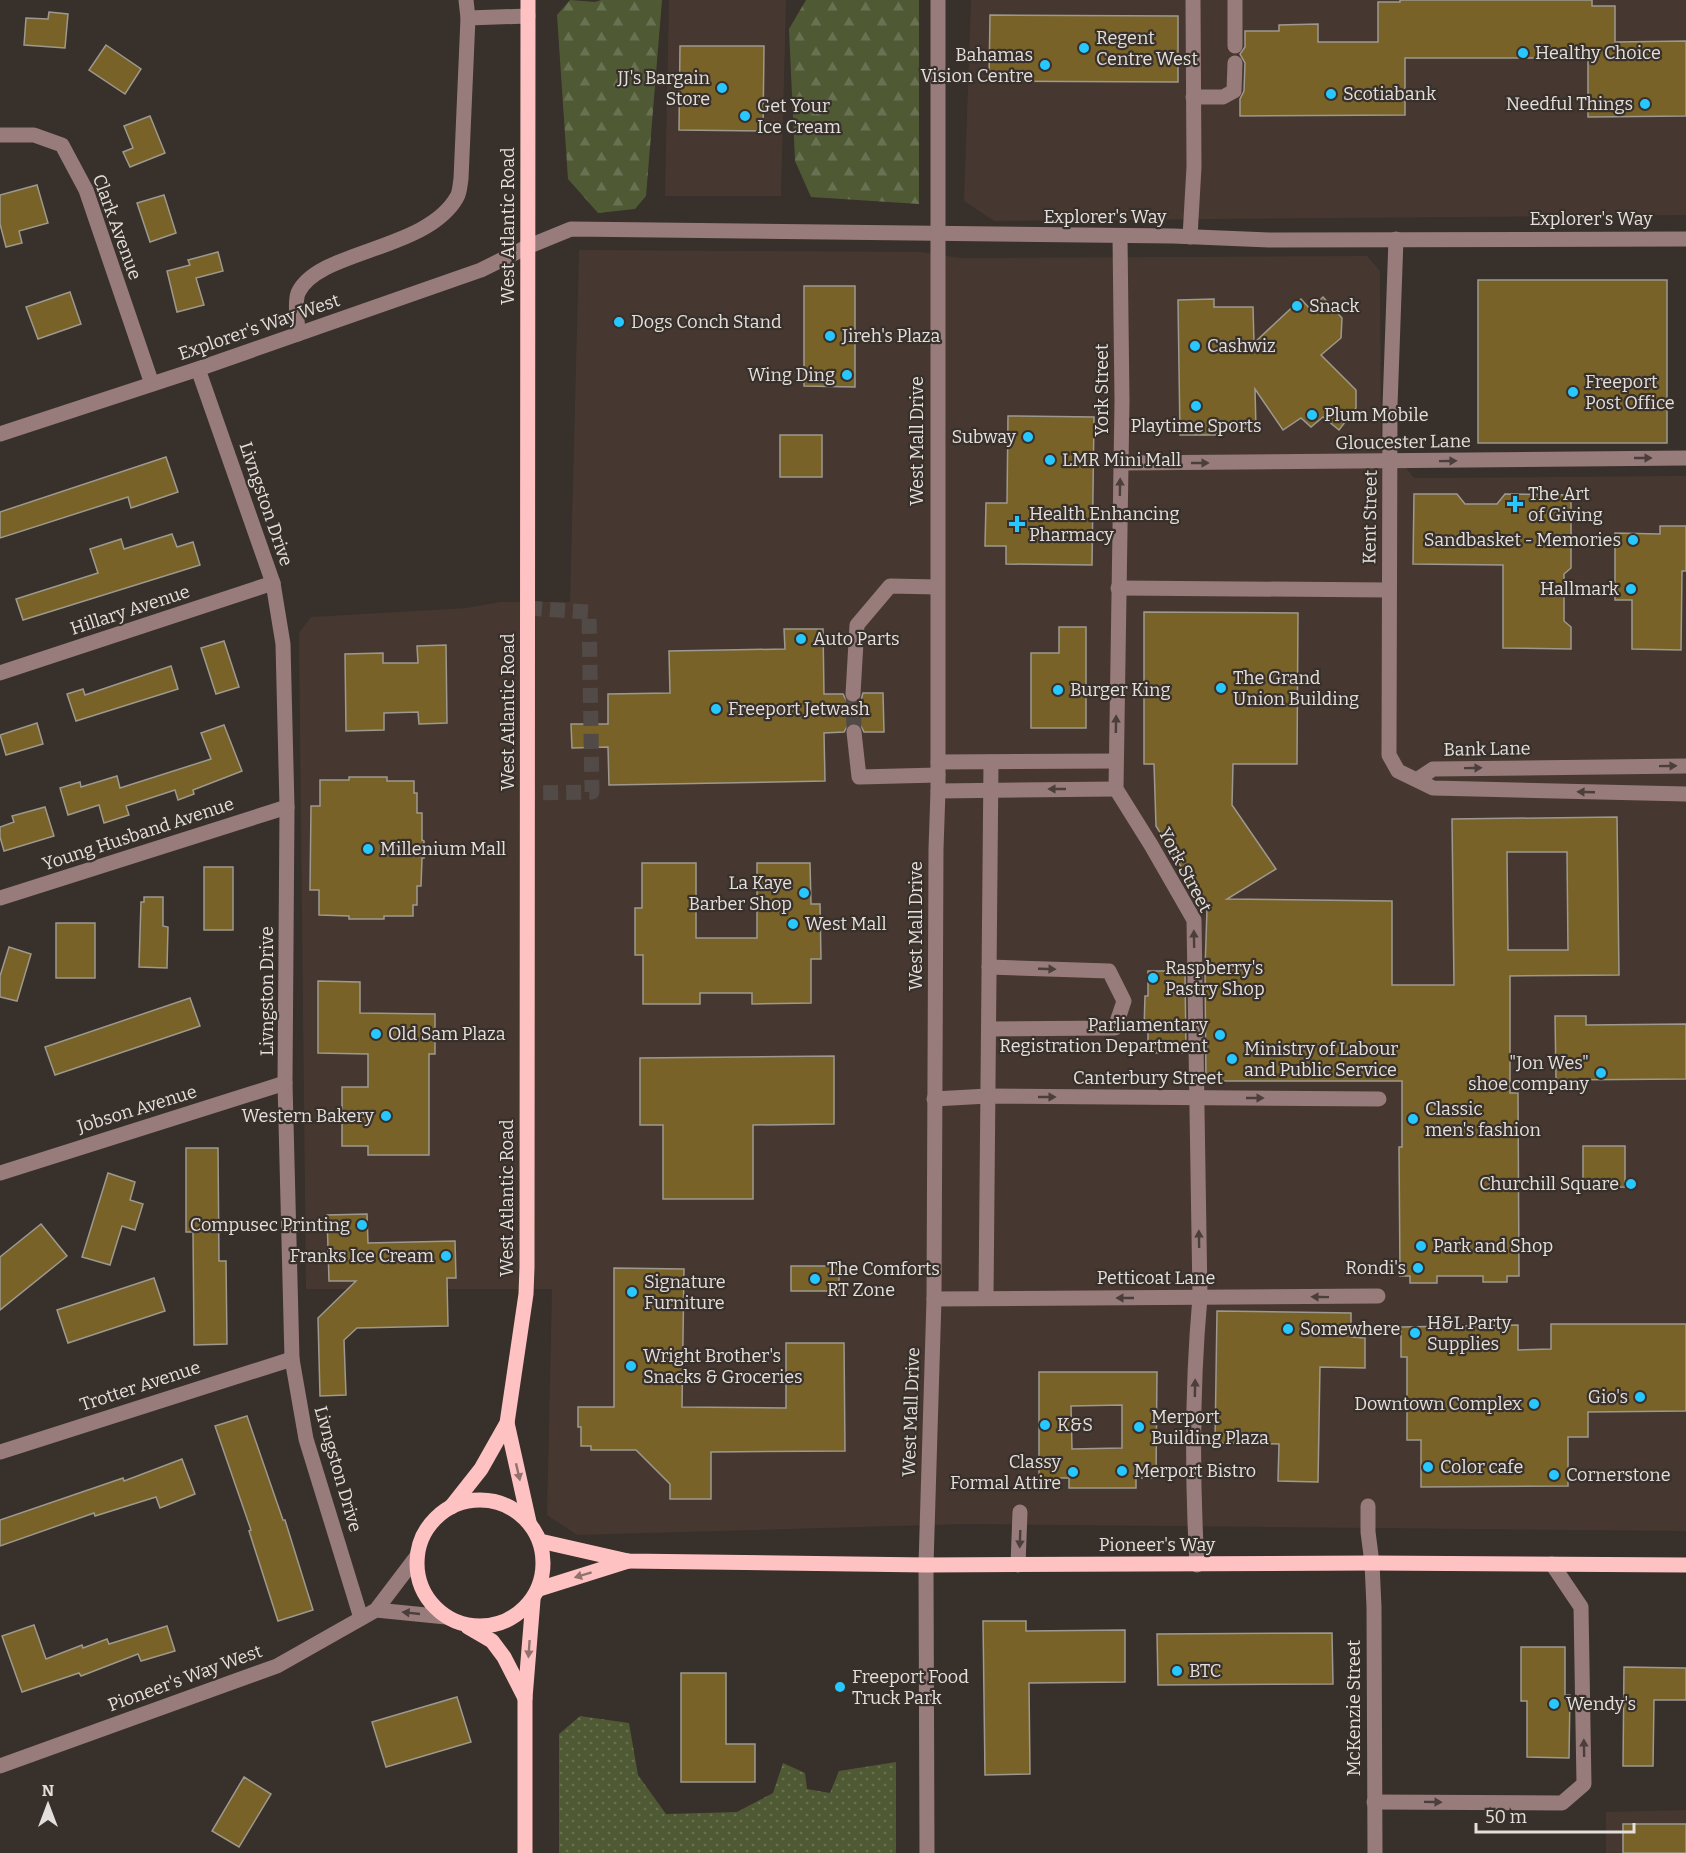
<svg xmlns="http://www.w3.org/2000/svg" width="1686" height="1853" font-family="Bitter,serif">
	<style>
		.built { fill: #463830 }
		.grass { fill: url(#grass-dots) }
		.forest { fill: url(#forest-firs) }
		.building { fill: #786227; stroke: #9d998f; stroke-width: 1.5; fill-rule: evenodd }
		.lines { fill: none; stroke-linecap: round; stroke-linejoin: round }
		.minor-tunnel { stroke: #524a46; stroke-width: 15; stroke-dasharray: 15 8; stroke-linecap: butt }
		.minor { stroke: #987b7b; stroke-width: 15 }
		.major { stroke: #ffc2c3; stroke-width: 15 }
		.oneway { fill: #4b3f3b }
		.oneway2 { fill: #92726f }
		.poi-dot { fill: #27c8ff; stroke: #38302b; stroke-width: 2 }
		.labels { text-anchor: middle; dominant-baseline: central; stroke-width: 4.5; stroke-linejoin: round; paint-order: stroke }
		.poi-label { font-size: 18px; fill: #e4dfdc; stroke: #38302b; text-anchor: start }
		.street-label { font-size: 18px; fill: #e4dfdc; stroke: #38302b }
	</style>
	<defs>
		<pattern id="grass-dots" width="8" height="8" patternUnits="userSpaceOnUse" patternTransform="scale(1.5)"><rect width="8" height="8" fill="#4f5a34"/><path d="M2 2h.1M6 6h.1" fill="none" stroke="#687151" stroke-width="1.8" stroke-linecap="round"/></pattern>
		<pattern id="forest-firs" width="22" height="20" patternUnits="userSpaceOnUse" patternTransform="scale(1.5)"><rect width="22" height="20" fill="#4f5a34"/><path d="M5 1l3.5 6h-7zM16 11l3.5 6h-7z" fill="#687151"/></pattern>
	</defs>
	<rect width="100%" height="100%" fill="#38302b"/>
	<!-- built -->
	<g class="built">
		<path d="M669 0H786L781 196H665Z"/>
		<path d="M971 0H1686V215L994 221 964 201Z"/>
		<path d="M579 250 920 252 961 258 1367 256 1380 271 1381 436 1414 478 1686 476V1531L965 1524 577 1535 547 1515 552 1289H306L299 633 311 617 467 608 500 602H570Z"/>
		<path d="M1686 1810V1853H1606V1812Z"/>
	</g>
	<!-- grass -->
	<path class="grass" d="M580 1716 629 1723 638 1775 666 1814 737 1812 773 1793 783 1763 805 1773 807 1789 830 1793 839 1771 896 1762V1853H559V1734Z"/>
	<!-- forest -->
	<g class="forest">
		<path d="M570 0 595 2 601 0H662L646 196 635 209 598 213 568 179 557 15Z"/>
		<path d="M806 0H919V204L811 197 795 161 789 29Z"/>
	</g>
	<!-- building -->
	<g class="building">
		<path d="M1400 0H1592V6H1615V42L1686 41V116L1588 117V58H1405V115L1240 116V99L1244 91 1245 63 1240 54 1245 47V31H1279V25L1318 24V42H1378V2H1400Z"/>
		<path d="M49 12 68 14 65 48 24 45 26 18 48 19Z"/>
		<path d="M990 15 1178 16V82L989 81Z"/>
		<path d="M106 45 141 69 125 94 89 70Z"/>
		<path d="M680 46H764L763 131 679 130Z"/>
		<path d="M150 116 165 153 130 167 123 152 133 148 124 126Z"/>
		<path d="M37 185 48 223 19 231 22 243 6 247 0 224V195Z"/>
		<path d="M164 195 176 233 150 242 137 203Z"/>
		<path d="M218 252 223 271 196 278 204 305 177 312 167 271 190 265 188 260Z"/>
		<rect x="1478" y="280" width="189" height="163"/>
		<path d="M804 286H855V387L804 386Z"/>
		<path d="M70 292 81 324 38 339 26 307Z"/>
		<path d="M1323 297 1342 318 1341 338 1321 355 1356 390V408L1339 430 1323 417 1311 427 1301 418 1283 430 1255 389 1256 429H1216L1217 435H1180L1178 300 1214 299V307H1253L1254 343 1301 299 1310 309Z"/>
		<path d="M1008 416 1094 417 1092 565 1006 564V546H985L986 503H1007Z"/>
		<rect x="780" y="435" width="42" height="42"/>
		<path d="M166 457 178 492 131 508 128 497 0 538V512Z"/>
		<path d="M1414 494H1457L1465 504H1497L1505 494 1571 495V568L1564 574V621L1571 627V649L1503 648V565L1413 564Z"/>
		<path d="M1660 526H1686V571H1682L1681 650 1632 649V600H1615V533L1660 534Z"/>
		<path d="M172 534 177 547 193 542 200 565 23 620 16 599 98 573 90 549 121 539 124 549Z"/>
		<path d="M1144 612 1298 613 1297 764H1233L1232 805 1276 869 1227 899 1392 901V985H1454L1452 819 1617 817 1619 975 1510 976V1093H1518L1519 1276H1507V1282H1483V1276H1437V1283H1410V1276H1400L1399 1147H1402V1081H1206L1205 970 1207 909 1156 826 1154 764H1144ZM1507 852H1567L1568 950H1508Z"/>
		<path d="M1059 627H1086V728H1031V653H1059Z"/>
		<path d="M784 629H823L824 694H843L847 702 853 704 861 700 863 693H883L884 732H864L861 726 854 722 848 725 844 732 824 733 825 781 609 785 608 747 572 748 571 724H608V694L670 693 669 651 785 649Z"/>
		<path d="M224 641 239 687 216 694 201 648Z"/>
		<path d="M446 645 447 723 419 724 418 712 384 713V730L346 731 345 654 383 653V663H418L417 646Z"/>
		<path d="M171 666 178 689 76 721 67 694 83 689 85 695Z"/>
		<path d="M37 723 43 744 6 755 0 735Z"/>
		<path d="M224 725 242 771 193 790 194 794 178 800 175 790 126 806 129 815 104 823 99 805 68 815 60 788 80 782 81 787 117 776 120 788 211 759 201 733Z"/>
		<path d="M349 777H387V781H414V793H417V813H422V840L424 841V858H422L421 886H417V905H413V916H384V919H349V916L319 915V890H310L311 806H320V780H349Z"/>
		<path d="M45 807 54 836 4 851 0 837V827L14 822 12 816Z"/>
		<path d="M642 863H696V938H757V863H810L811 904H820L821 959H811V1003L752 1004V993H700V1004H643V955H635V908H642Z"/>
		<rect x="204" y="867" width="29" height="63"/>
		<path d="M144 897H163V926L168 927 167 968 139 967 141 902H144Z"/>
		<rect x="56" y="923" width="39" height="55"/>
		<path d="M9 947 31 954 17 1001 0 997V976Z"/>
		<path d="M1148 971H1185L1186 1053H1148V1029H1144L1145 996H1148Z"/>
		<path d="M318 981 360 982V1013L435 1014V1054H429V1155H368V1146H342V1087H368V1054L318 1053Z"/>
		<path d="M190 998 200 1026 55 1075 45 1047Z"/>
		<path d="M1555 1016H1586V1025L1686 1024V1079L1556 1080Z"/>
		<path d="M834 1056V1124L753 1125V1199H663V1125H640V1058Z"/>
		<path d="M1583 1146H1625V1187L1583 1188Z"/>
		<path d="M186 1148H218L219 1261H226L227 1344 194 1345 193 1232H186Z"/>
		<path d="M108 1173 135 1182 130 1200 143 1204 135 1230 122 1226 110 1265 82 1257Z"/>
		<path d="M367 1214 368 1243 455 1241 456 1278H447L448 1326 357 1328 344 1340 346 1395 320 1396 318 1318 356 1281H329L327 1215Z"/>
		<path d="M41 1224 67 1256 0 1310V1257Z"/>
		<rect x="791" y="1266" width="48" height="25"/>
		<path d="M614 1268 684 1269 682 1407 786 1408V1343H844L845 1451 711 1452V1499H670V1484L636 1450H591V1446H581V1427H578V1407H614Z"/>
		<path d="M154 1278 165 1311 68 1343 57 1310Z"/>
		<path d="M1217 1311 1351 1313V1337L1365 1338V1368L1320 1367 1318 1482 1278 1481 1279 1444 1215 1443Z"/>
		<path d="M1551 1324H1686V1411L1588 1412V1437H1568V1486L1421 1487V1440H1407V1357H1401V1327L1518 1325V1350L1551 1349Z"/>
		<path d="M1039 1372H1157L1156 1478H1136V1488H1069V1478H1039ZM1122 1405V1448L1072 1449 1071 1406Z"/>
		<path d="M247 1416 283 1520H285L313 1610 278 1621 249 1531 251 1530 215 1426Z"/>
		<path d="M182 1459 195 1494 160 1508 156 1497 95 1516 94 1513 0 1546V1520L123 1478 124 1481Z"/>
		<path d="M983 1621H1026V1631L1125 1630V1682L1029 1683 1030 1774 985 1775Z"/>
		<path d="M34 1625 46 1659 82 1645 83 1648 107 1639 109 1644 167 1626 175 1651 141 1661 138 1654 81 1676 79 1673 22 1692 2 1636Z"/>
		<path d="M1332 1633 1333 1684 1158 1685 1157 1634Z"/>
		<path d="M1521 1647H1565V1695H1570L1569 1758 1527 1757V1701H1521Z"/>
		<path d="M1624 1667 1686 1668V1700H1654L1653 1766H1623Z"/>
		<path d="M681 1673H726V1744H755V1782H681Z"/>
		<path d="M457 1697 471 1742 386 1767 372 1722Z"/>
		<path d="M244 1777 271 1794 239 1847 212 1831Z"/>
		<rect x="1623" y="1824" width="63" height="29"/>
	</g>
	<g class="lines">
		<!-- minor-tunnel -->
		<g class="minor-tunnel">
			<path d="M527 608 589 612 592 792 527 793"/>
			<path d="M853 694 854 732"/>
		</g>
		<!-- minor -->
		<g class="minor">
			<path d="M1235 0V46"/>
			<path d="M468 18 528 16"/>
			<path d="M1193 97H1223L1234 91 1235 63"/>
			<path d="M0 135H34L62 145 86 190 152 384"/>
			<path d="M1120 237 1122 401 1116 789 1151 845 1194 920 1200 1297C1192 1386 1192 1476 1197 1565"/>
			<path d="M1190 237 1194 167 1193 0"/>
			<path d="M1396 239 1390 406 1389 755 1398 771 1433 788 1686 794"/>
			<path d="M298 334C298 323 294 304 298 293 317 250 427 251 457 197 460 192 460 184 461 179L468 18 466 0"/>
			<path d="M198 369 273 583 283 644 287 807 285 1083 292 1359 306 1439 361 1618"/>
			<path d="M0 434 198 369 481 270 527 247 571 229 1173 236 1269 240 1686 239"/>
			<path d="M1121 463 1686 458"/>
			<path d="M1118 588 1389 590"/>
			<path d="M0 673 273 583"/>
			<path d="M853 694 857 625 890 586 937 587"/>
			<path d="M854 732 859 777 938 775"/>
			<path d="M938 762 1115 761"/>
			<path d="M1418 779 1433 769 1686 766"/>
			<path d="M938 791 1116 789"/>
			<path d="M0 898 287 807"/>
			<path d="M989 967 1109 971 1124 1001 1115 1028 989 1029"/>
			<path d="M934 1099 988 1096 1379 1099"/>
			<path d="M0 1173 285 1083"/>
			<path d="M986 1298 991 762"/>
			<path d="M934 1299 1378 1296"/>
			<path d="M0 1452 292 1359"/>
			<path d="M1368 1506V1532L1372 1563 1374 1607 1375 1853"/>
			<path d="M1018 1565 1020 1512"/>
			<path d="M376 1610 446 1617"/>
			<path d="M0 1766 277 1666 376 1610 417 1556"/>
			<path d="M1374 1802 1562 1803 1584 1784 1581 1607 1552 1564"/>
			<path d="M927 1853 926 1565 934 1299 936 849 938 791V0"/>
		</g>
		<!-- major -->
		<g class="major">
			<path d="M507 1423 529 1522"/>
			<circle cx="480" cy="1563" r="63"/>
			<path d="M451 1507 481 1469 507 1423 526 1294 527 1267 528 0"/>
			<path d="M540 1541 628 1561 926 1565 1372 1563 1686 1565"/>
			<path d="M539 1589 628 1561"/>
			<path d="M468 1627 492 1641 504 1657 525 1698"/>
			<path d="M525 1853V1698L533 1600"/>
		</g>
	</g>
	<!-- one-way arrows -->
	<defs><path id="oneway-solid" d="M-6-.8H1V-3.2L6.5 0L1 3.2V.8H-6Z" transform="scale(1.5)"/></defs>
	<g class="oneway">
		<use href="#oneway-solid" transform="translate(1643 458)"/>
		<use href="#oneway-solid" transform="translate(1448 461) rotate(-1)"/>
		<use href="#oneway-solid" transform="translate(1200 463)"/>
		<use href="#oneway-solid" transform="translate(1120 487) rotate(-89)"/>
		<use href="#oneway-solid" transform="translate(1116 724) rotate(-89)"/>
		<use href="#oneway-solid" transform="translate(1668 766) rotate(-1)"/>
		<use href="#oneway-solid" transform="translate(1473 768) rotate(-1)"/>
		<use href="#oneway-solid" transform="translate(1057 789) rotate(180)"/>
		<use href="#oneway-solid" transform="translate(1586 792) rotate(-178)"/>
		<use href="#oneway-solid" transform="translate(1194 939) rotate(-91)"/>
		<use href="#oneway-solid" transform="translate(1047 969) rotate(2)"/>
		<use href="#oneway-solid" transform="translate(1047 1097)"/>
		<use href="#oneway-solid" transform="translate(1255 1098)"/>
		<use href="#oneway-solid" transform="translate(1199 1239) rotate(-91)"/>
		<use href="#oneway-solid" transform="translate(1320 1297) rotate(-179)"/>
		<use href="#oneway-solid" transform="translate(1125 1298) rotate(180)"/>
		<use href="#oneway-solid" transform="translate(1195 1388) rotate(-89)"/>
		<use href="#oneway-solid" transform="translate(1020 1539) rotate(92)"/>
		<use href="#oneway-solid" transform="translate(411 1613) rotate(-174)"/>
		<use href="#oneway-solid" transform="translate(1584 1748) rotate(-91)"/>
		<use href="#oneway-solid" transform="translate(1433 1802) rotate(1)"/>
	</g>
	<g class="oneway2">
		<use href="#oneway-solid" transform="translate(518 1472) rotate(77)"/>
		<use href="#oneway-solid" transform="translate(583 1575) rotate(163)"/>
		<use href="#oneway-solid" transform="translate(529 1649) rotate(94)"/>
	</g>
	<!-- markers -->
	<g class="poi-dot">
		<circle cx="1084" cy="48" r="6"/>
		<circle cx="1523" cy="53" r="6"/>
		<circle cx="1045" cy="65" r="6"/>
		<circle cx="722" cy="88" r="6"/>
		<circle cx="1331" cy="94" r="6"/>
		<circle cx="1645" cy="104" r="6"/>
		<circle cx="745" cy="116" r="6"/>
		<circle cx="1297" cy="306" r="6"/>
		<circle cx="619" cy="322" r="6"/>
		<circle cx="830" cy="336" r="6"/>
		<circle cx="1195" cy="346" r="6"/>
		<circle cx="847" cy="375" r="6"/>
		<circle cx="1573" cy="392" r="6"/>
		<circle cx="1196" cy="406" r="6"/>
		<circle cx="1312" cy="415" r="6"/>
		<circle cx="1028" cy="437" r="6"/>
		<circle cx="1050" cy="460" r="6"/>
		<path d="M1512 495h6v6h6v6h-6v6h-6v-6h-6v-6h6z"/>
		<path d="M1014 515h6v6h6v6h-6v6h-6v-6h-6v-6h6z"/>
		<circle cx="1633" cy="540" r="6"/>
		<circle cx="1631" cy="589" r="6"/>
		<circle cx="801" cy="639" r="6"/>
		<circle cx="1221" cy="688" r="6"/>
		<circle cx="1058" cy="690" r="6"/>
		<circle cx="716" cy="709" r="6"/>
		<circle cx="368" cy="849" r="6"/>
		<circle cx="804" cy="893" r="6"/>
		<circle cx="793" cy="924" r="6"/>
		<circle cx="1153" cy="978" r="6"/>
		<circle cx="376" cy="1034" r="6"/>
		<circle cx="1220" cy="1035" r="6"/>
		<circle cx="1232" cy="1059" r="6"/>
		<circle cx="1601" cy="1073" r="6"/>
		<circle cx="386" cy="1116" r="6"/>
		<circle cx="1413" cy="1119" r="6"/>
		<circle cx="1631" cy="1184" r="6"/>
		<circle cx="362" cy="1225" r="6"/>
		<circle cx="1421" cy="1246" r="6"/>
		<circle cx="446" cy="1256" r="6"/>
		<circle cx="1418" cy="1268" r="6"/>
		<circle cx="815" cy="1279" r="6"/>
		<circle cx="632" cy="1292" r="6"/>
		<circle cx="1288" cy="1329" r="6"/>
		<circle cx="1415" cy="1333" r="6"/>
		<circle cx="631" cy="1366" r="6"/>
		<circle cx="1640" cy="1397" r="6"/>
		<circle cx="1534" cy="1404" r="6"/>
		<circle cx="1045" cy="1425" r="6"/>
		<circle cx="1139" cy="1427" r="6"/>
		<circle cx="1428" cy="1467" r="6"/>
		<circle cx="1122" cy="1471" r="6"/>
		<circle cx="1073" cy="1472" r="6"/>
		<circle cx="1554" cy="1475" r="6"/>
		<circle cx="1177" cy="1671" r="6"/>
		<circle cx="840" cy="1687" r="6"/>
		<circle cx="1554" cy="1704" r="6"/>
	</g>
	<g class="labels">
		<!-- poi labels -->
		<g class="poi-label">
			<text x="1096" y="38">Regent<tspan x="1096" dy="21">Centre West</tspan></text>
			<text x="1535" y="53">Healthy Choice</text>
			<text x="1033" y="55" text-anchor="end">Bahamas<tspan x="1033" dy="21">Vision Centre</tspan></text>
			<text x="710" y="78" text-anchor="end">JJ's Bargain<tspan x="710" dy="21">Store</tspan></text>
			<text x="1343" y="94">Scotiabank</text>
			<text x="1633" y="104" text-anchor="end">Needful Things</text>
			<text x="757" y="106">Get Your<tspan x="757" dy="21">Ice Cream</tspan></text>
			<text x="1309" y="306">Snack</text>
			<text x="631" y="322">Dogs Conch Stand</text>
			<text x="842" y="336">Jireh's Plaza</text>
			<text x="1207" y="346">Cashwiz</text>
			<text x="835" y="375" text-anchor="end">Wing Ding</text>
			<text x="1585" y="382">Freeport<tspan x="1585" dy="21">Post Office</tspan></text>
			<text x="1324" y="415">Plum Mobile</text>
			<text x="1196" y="426" text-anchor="middle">Playtime Sports</text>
			<text x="1016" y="437" text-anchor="end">Subway</text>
			<text x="1062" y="460">LMR Mini Mall</text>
			<text x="1528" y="494">The Art<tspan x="1528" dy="21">of Giving</tspan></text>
			<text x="1029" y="514">Health Enhancing<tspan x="1029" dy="21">Pharmacy</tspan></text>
			<text x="1621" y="540" text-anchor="end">Sandbasket - Memories</text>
			<text x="1619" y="589" text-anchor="end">Hallmark</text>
			<text x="813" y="639">Auto Parts</text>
			<text x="1233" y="678">The Grand<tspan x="1233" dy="21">Union Building</tspan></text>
			<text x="1070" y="690">Burger King</text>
			<text x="728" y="709">Freeport Jetwash</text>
			<text x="380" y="849">Millenium Mall</text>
			<text x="792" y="883" text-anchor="end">La Kaye<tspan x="792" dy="21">Barber Shop</tspan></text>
			<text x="805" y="924">West Mall</text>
			<text x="1165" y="968">Raspberry's<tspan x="1165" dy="21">Pastry Shop</tspan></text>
			<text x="1208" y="1025" text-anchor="end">Parliamentary<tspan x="1208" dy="21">Registration Department</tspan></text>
			<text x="388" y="1034">Old Sam Plaza</text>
			<text x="1244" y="1049">Ministry of Labour<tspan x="1244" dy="21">and Public Service</tspan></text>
			<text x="1589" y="1063" text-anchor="end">"Jon Wes"<tspan x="1589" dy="21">shoe company</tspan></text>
			<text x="1425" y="1109">Classic<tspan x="1425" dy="21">men's fashion</tspan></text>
			<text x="374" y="1116" text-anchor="end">Western Bakery</text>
			<text x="1619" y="1184" text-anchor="end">Churchill Square</text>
			<text x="350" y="1225" text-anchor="end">Compusec Printing</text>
			<text x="1433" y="1246">Park and Shop</text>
			<text x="434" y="1256" text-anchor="end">Franks Ice Cream</text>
			<text x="1406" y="1268" text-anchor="end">Rondi's</text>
			<text x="827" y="1269">The Comforts<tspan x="827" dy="21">RT Zone</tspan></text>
			<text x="644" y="1282">Signature<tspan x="644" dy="21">Furniture</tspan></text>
			<text x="1427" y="1323">H&amp;L Party<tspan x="1427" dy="21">Supplies</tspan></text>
			<text x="1300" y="1329">Somewhere</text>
			<text x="643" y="1356">Wright Brother's<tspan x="643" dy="21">Snacks &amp; Groceries</tspan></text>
			<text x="1628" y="1397" text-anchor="end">Gio's</text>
			<text x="1522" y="1404" text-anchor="end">Downtown Complex</text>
			<text x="1151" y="1417">Merport<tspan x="1151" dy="21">Building Plaza</tspan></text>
			<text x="1057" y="1425">K&amp;S</text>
			<text x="1061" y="1462" text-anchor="end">Classy<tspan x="1061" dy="21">Formal Attire</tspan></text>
			<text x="1440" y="1467">Color cafe</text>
			<text x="1134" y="1471">Merport Bistro</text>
			<text x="1566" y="1475">Cornerstone</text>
			<text x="1189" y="1671">BTC</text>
			<text x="852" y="1677">Freeport Food<tspan x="852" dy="21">Truck Park</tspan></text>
			<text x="1566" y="1704">Wendy's</text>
		</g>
		<!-- street labels -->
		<g class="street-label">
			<text x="1105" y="217">Explorer's Way</text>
			<text x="1591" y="219">Explorer's Way</text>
			<text transform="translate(508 226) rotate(-90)">West Atlantic Road</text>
			<text transform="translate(117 227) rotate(70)">Clark Avenue</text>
			<text transform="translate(259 327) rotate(-19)">Explorer's Way West</text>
			<text transform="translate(1102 390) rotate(-90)">York Street</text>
			<text transform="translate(917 441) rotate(-90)">West Mall Drive</text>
			<text transform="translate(1403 442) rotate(-1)">Gloucester Lane</text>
			<text transform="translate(266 504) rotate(71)">Livngston Drive</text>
			<text transform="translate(1370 517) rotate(-89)">Kent Street</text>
			<text transform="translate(130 610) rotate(-18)">Hillary Avenue</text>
			<text transform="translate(508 712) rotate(-90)">West Atlantic Road</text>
			<text transform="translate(1487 749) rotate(-1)">Bank Lane</text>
			<text transform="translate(138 834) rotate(-18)">Young Husband Avenue</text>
			<text transform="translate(1185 870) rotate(62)">York Street</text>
			<text transform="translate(916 926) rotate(-90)">West Mall Drive</text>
			<text transform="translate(267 991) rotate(-90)">Livngston Drive</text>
			<text x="1148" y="1078">Canterbury Street</text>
			<text transform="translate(137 1109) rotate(-17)">Jobson Avenue</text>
			<text transform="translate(507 1198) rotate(-90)">West Atlantic Road</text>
			<text x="1156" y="1278">Petticoat Lane</text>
			<text transform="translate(140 1386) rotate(-18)">Trotter Avenue</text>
			<text transform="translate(911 1412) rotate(-88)">West Mall Drive</text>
			<text transform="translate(338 1469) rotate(74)">Livngston Drive</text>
			<text x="1157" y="1545">Pioneer's Way</text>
			<text transform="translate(185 1678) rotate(-20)">Pioneer's Way West</text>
			<text transform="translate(1354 1708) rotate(-90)">McKenzie Street</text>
		</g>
	</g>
	<!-- north arrow -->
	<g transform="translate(48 1805)" stroke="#38302b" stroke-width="4.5" paint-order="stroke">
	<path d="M0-4.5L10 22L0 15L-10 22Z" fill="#e4dfdc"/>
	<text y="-9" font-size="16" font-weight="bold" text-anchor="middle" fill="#e4dfdc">N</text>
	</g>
	<!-- scale -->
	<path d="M1476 1823v9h158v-9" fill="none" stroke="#e4dfdc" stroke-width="3"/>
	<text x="1485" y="1823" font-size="18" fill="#e4dfdc" stroke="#38302b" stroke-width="4.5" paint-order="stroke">50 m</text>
</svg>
